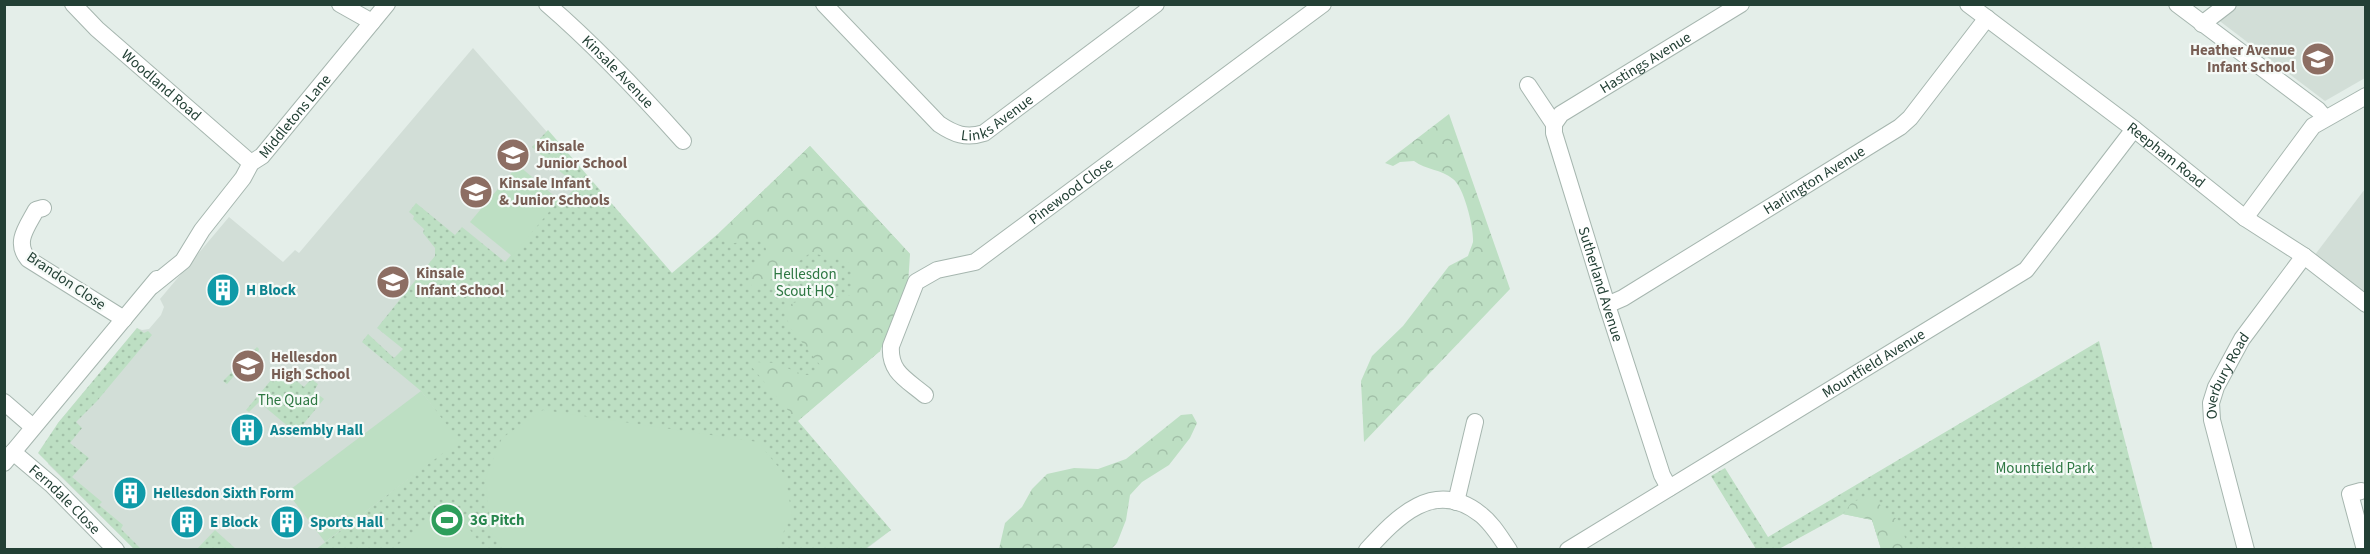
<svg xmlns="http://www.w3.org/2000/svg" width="2370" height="554" font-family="'Source Sans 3',sans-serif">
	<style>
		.built { fill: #d2ded7 }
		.green { fill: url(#green-dots) }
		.forest { fill: url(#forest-crowns) }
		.pitch { fill: #bddfc3 }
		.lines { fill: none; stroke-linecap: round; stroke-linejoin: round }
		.minor-casing { stroke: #a6b6af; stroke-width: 18 }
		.minor { stroke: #fff; stroke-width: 16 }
		.labels { text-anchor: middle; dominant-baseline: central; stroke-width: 4.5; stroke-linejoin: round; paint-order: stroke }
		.education-label { font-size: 15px; font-weight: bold; fill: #785e54; stroke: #f5faf7; text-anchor: start }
		.street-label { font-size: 15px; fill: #234035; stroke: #f5faf7 }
		.park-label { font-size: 15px; fill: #2d7742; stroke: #f5faf7 }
		.culture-label { font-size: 15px; font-weight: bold; fill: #0d838f; stroke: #f5faf7; text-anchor: start }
		.leisure-label { font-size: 15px; font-weight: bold; fill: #27864d; stroke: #f5faf7; text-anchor: start }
	</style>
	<defs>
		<pattern id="green-dots" width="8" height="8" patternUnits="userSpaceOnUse" patternTransform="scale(1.5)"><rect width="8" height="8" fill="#bddfc3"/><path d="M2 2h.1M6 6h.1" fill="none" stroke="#a2c0a8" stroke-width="1.8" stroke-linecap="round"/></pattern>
		<pattern id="forest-crowns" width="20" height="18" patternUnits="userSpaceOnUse" patternTransform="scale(1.5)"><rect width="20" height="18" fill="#bddfc3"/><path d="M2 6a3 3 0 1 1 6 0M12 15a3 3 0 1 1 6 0" fill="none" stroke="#a2c0a8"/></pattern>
	</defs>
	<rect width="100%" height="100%" fill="#e4eee9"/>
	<!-- built -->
	<g class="built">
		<path d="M2237 5H2365V78L2325 101 2217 19Z"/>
		<path d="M473 48 672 274 891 530 865 550 134 549 48 464 58 423 137 328 142 330 149 329 161 315 164 307 160 299 229 217 283 262 295 250 299 253Z"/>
		<path d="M2365 189V295L2314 256Z"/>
	</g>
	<!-- green -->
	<g class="green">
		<path d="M548 130 672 273 719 233 810 146 910 254 880 351 798 421 891 530 865 549 315 550 458 441 421 391 362 342 368 334 394 358 403 349 377 328 435 256V248L423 233 424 229 413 219 414 216 409 212 416 203 455 235 462 227 505 262 562 196 565 199 577 186 532 147Z"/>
		<path d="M137 328 144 333 148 331 152 335 97 401 76 422 82 428 70 443 89 458 72 477 102 502 99 505 123 525 121 529 142 550 134 549 38 453 58 423Z"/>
		<path d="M2099 341 2153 549H1881L1872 520 1843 514 1779 549H1756L1711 476 1725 468 1768 537Z"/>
		<path d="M257 347 259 349 258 353 238 376 235 375 227 384 223 381Z"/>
		<path d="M281 368 304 387 311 379 318 384 314 391 324 399 296 433 259 402 249 412 246 410Z"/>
		<path d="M215 530 236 549H197Z"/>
	</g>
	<!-- forest -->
	<g class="forest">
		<path d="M1449 114 1510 289 1364 442 1361 381 1372 356 1403 326 1449 266 1468 256C1469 252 1472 246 1473 242 1474 228 1464 187 1453 179 1441 169 1426 170 1414 161L1400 162 1393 166 1385 163Z"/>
		<path d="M810 146 910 254 908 285 880 351 797 421 751 366 756 362 775 363 804 375H813L820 365 789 326 785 308C806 293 829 300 853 295V265L841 259 810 253 788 270 753 290C746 273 756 263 766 250L765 244 759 239 729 244 719 233Z"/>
		<path d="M1192 414 1197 423 1190 438 1169 465 1142 482 1130 495 1126 520 1117 543 1111 549H999L1005 523 1022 507 1032 489 1047 474 1074 468 1098 469 1126 459 1181 415Z"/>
		<path d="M1870 496 1901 523 1908 549H1881L1872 520 1843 514 1852 502Z"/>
	</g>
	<!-- pitch -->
	<g class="pitch">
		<path d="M518 165 559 200 512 256 470 222Z"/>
		<path d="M421 391 459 441 325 542 287 492Z"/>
		<path d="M543 410 758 442 784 474 792 513 776 549H510L491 533 485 479 502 438Z"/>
		<path d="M452 505 484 549H392Z"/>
	</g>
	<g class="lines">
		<!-- minor casing -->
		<g class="minor-casing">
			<g id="minor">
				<path id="s1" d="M73 4 97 29 251 163"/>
				<path d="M340 4 372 22"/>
				<path id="s2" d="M547 4C597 47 640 93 683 141"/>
				<path id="s3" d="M824 4 939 124C954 134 966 139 984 133L1156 4"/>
				<path id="s4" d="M1968 4 2134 129 2245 218 2304 256 2366 304"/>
				<path d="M2177 4 2318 110 2325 118"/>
				<path d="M2202 24 2228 4"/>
				<path id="s5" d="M1528 85 1554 124V133L1607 305 1662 475 1669 488"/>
				<path id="s6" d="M1554 124 1561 114 1741 4"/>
				<path d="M43 208 36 210C27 227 14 242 28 259L124 319"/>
				<path d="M2245 218 2313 126 2366 96"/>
				<path id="s7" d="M152 286 183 261 202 230 243 178 251 163 262 156 387 4"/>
				<path id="s8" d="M1607 305 1623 298 1900 127 1910 118 1987 18"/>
				<path id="s9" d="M925 395C906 379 889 372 891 346L916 282 937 270 975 262 1323 4"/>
				<path d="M4 402 33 427"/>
				<path id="s10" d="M13 452 52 485 116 550"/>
				<path d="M4 463 157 279"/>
				<path d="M2361 491 2350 494 2365 550"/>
				<path d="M1456 502 1475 422"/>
				<path d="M1367 550C1397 517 1434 478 1480 514 1492 523 1500 537 1509 550"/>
				<path id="s11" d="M1568 550 2026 270 2134 129"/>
				<path id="s12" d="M2246 550 2212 420 2211 403 2216 387 2242 339 2304 256"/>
			</g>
		</g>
		<!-- minor -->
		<use href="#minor" class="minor"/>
	</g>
	<!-- icons -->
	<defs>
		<g id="school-disc" transform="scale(1.725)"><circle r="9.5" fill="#8d6e63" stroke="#f5faf7"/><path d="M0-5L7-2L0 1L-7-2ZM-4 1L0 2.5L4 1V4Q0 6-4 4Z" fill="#fff"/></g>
		<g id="building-disc" transform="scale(1.725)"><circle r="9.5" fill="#0f9aa8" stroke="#f5faf7"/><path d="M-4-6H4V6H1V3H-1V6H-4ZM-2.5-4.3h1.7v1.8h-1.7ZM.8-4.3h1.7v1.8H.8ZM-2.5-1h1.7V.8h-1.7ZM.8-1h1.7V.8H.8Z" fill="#fff"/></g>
		<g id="stadium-disc" transform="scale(1.725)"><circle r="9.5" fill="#2e9e5b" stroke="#f5faf7"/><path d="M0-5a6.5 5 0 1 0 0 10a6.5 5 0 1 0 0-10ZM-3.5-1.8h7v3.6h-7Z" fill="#fff"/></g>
	</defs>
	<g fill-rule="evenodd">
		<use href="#school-disc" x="2318" y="59"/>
		<use href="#school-disc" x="513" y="155"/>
		<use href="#school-disc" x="476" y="192"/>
		<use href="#school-disc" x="393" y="282"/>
		<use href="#building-disc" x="223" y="290"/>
		<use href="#school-disc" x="248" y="366"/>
		<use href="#building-disc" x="247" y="430"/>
		<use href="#building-disc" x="130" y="493"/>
		<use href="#stadium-disc" x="447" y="520"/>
		<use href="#building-disc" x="187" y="522"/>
		<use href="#building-disc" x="287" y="522"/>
	</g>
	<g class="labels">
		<!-- education labels -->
		<g class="education-label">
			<text x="2295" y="50" text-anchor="end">Heather Avenue<tspan x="2295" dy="17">Infant School</tspan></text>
			<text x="536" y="146">Kinsale<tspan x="536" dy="17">Junior School</tspan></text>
			<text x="499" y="183">Kinsale Infant<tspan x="499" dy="17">&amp; Junior Schools</tspan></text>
			<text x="416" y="273">Kinsale<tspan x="416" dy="17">Infant School</tspan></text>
			<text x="271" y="357">Hellesdon<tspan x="271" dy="17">High School</tspan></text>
		</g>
		<!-- street labels -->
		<g class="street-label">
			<text stroke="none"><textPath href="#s6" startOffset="111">Hastings Avenue</textPath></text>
			<text stroke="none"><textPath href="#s2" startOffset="98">Kinsale Avenue</textPath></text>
			<text stroke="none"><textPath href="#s1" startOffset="120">Woodland Road</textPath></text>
			<text stroke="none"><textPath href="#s3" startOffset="232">Links Avenue</textPath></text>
			<text stroke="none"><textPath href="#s7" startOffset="224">Middletons Lane</textPath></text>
			<text stroke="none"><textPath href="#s4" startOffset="249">Reepham Road</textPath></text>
			<text stroke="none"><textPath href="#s8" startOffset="242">Harlington Avenue</textPath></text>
			<text stroke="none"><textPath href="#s9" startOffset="314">Pinewood Close</textPath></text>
			<text transform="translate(66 281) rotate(34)">Brandon Close</text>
			<text stroke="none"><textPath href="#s5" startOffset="214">Sutherland Avenue</textPath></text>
			<text stroke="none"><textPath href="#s11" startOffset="358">Mountfield Avenue</textPath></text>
			<text stroke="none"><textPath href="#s12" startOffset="182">Overbury Road</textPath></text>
			<text stroke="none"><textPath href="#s10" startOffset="70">Ferndale Close</textPath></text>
		</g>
		<!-- park labels -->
		<g class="park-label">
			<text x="805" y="274">Hellesdon<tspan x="805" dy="17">Scout HQ</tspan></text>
			<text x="288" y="400">The Quad</text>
			<text x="2045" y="468">Mountfield Park</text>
		</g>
		<!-- culture labels -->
		<g class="culture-label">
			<text x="246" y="290">H Block</text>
			<text x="270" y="430">Assembly Hall</text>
			<text x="153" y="493">Hellesdon Sixth Form</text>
			<text x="210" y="522">E Block</text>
			<text x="310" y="522">Sports Hall</text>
		</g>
		<!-- leisure labels -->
		<g class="leisure-label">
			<text x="470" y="520">3G Pitch</text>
		</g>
	</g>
	<!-- border -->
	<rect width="2370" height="554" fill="none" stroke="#234035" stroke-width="12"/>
</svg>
